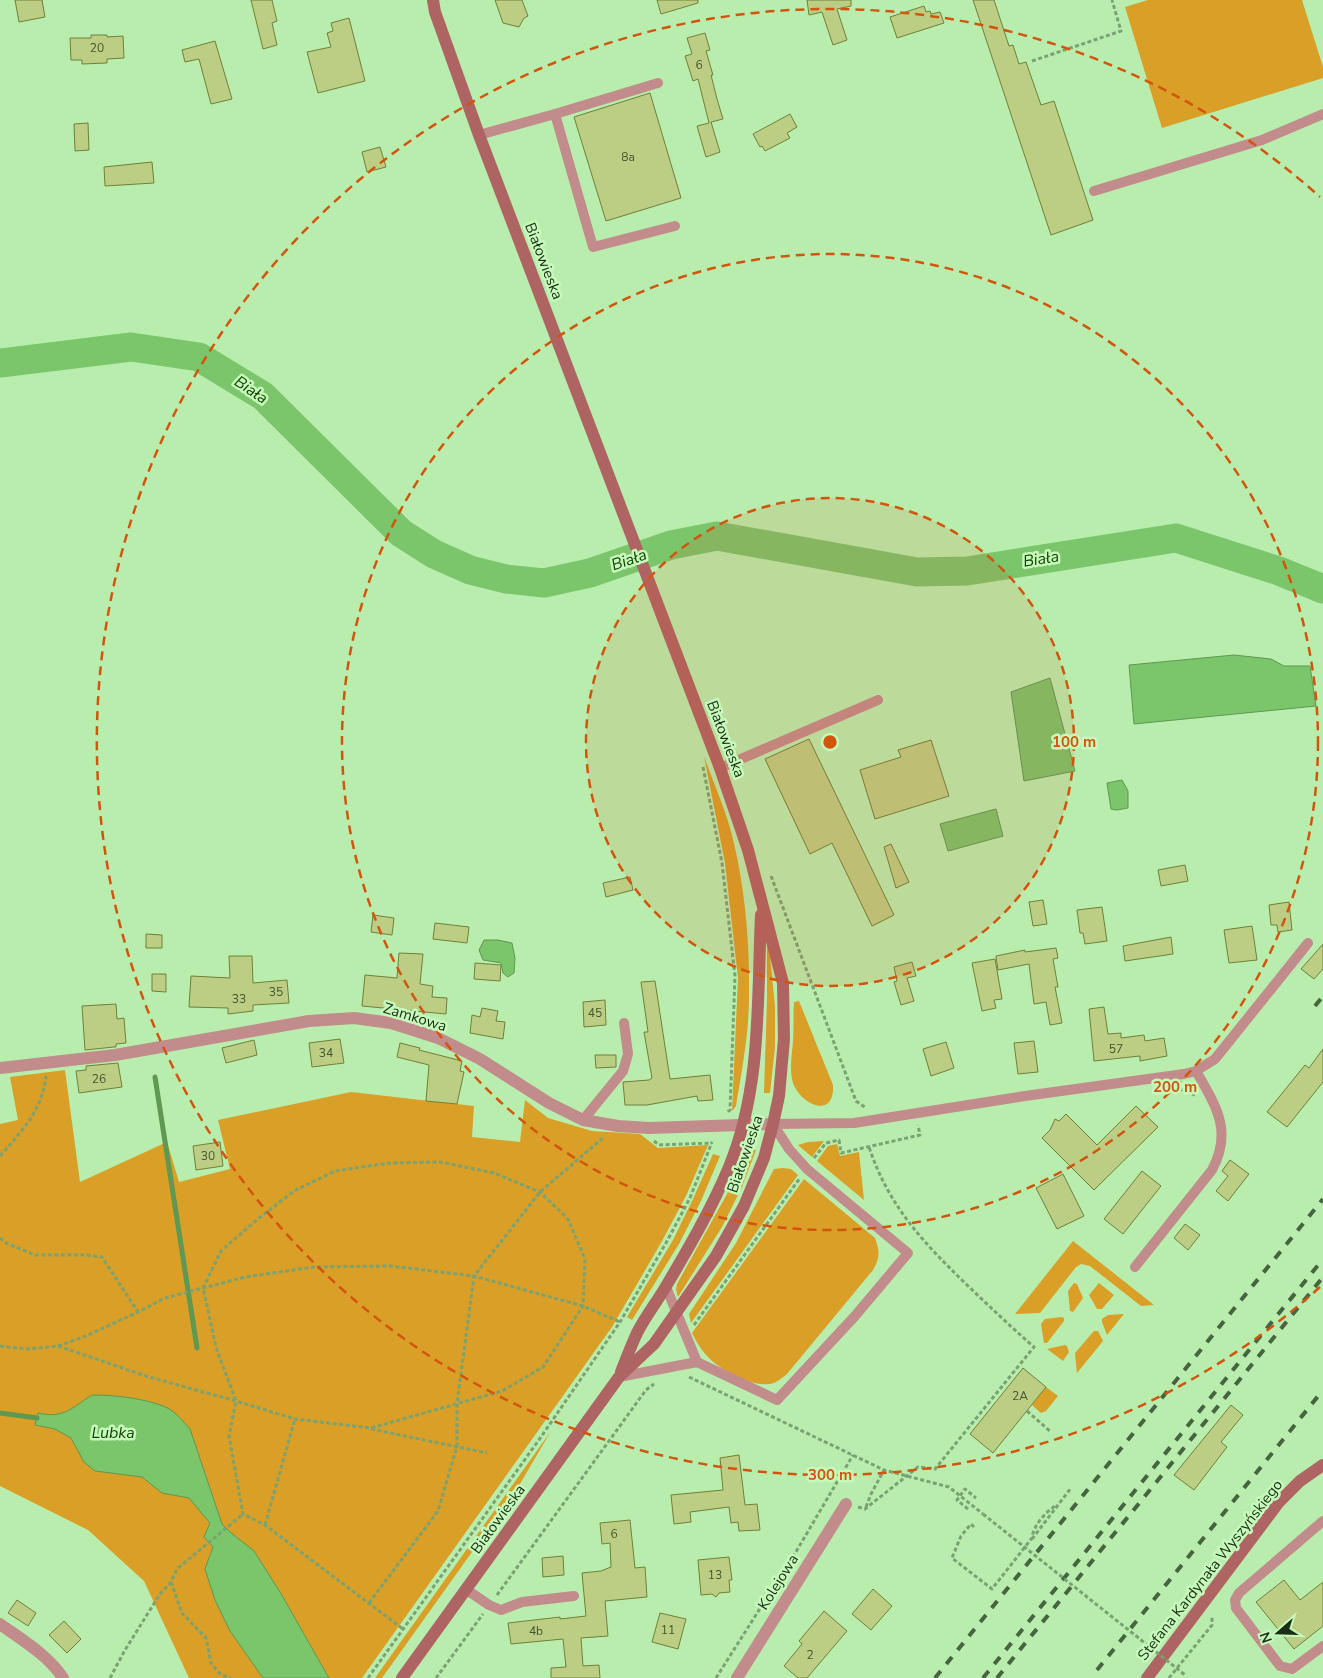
<svg xmlns="http://www.w3.org/2000/svg" width="1323" height="1678" font-family="'Nunito Sans',sans-serif">
	<style>
		.green { fill: #d99f26 }
		.water { fill: #7bc56b; stroke: #5e9852 }
		.lines { fill: none; stroke-linecap: round; stroke-linejoin: round }
		.stream { stroke: #5e9852; stroke-width: 5 }
		.river { stroke: #7bc56b; stroke-width: 29 }
		.building { fill: #bbce83; stroke: #708038 }
		.path { stroke: #7aa272; stroke-width: 3; stroke-dasharray: 4 2.5; stroke-linecap: butt }
		.lane { stroke: #c18c8b; stroke-width: 10 }
		.street { stroke: #c18c8b; stroke-width: 12 }
		.secondary { stroke: #af6464; stroke-width: 12 }
		.rail { stroke: #476441; stroke-width: 4; stroke-dasharray: 9 9; stroke-linecap: butt }
		.path-bridge { stroke: #7aa272; stroke-width: 3; stroke-dasharray: 4 2.5; stroke-linecap: butt }
		.ring { fill: none; stroke: #d3550d; stroke-width: 2.5; stroke-dasharray: 9 6 }
		.labels { text-anchor: middle; dominant-baseline: central; stroke-width: 5; stroke-linejoin: round; paint-order: stroke }
		.number-label { font-size: 12px; fill: #425631 }
		.street-label { font-size: 15px; fill: #1a2e16; stroke: #c6fabb }
		.water-label { font-size: 16px; font-style: italic; fill: #124405; stroke: #c6fabb }
		.centre { fill: #d3550d; stroke: #c6fabb; stroke-width: 2.5 }
		.ring-label { font-size: 15px; text-anchor: middle; font-weight: bold; fill: #d3550d; stroke: #c6fabb; stroke-width: 5; stroke-linejoin: round; paint-order: stroke }
	</style>
	<rect width="100%" height="100%" fill="#b9edae"/>
	<!-- green -->
	<g class="green">
		<path d="M1148 0H1302L1323 67V78L1162 128 1125 7Z"/>
		<path d="M704 756C713 782 725 808 732 835 745 887 750 943 749 997 749 1033 742 1070 736 1106L732 1111 738 978 725 863Z"/>
		<path d="M767 946 769 947 775 1006V1047L770 1093H764L767 999Z"/>
		<path d="M799 1001 833 1085C835 1120 801 1105 793 1083 789 1070 792 1055 793 1041 794 1028 793 1015 794 1002Z"/>
		<path d="M65 1070 80 1182 167 1142 179 1182 230 1169 218 1120 351 1092 474 1106 472 1137 520 1142 525 1100 548 1118 592 1131 640 1134 658 1148 708 1145 686 1196 661 1243 612 1327 362 1678H189L144 1581 88 1530 0 1486V1124L18 1120 10 1077Z"/>
		<path d="M824 1141 812 1157 798 1145 808 1142Z"/>
		<path d="M837 1144 840 1156 859 1152 864 1200 817 1161 828 1146Z"/>
		<path d="M752 1149 756 1150 742 1187 722 1227 678 1297 676 1290 677 1284Z"/>
		<path d="M713 1154 720 1156 701 1201 679 1244 632 1320 627 1317 673 1240 693 1199Z"/>
		<path d="M783 1168 791 1169 798 1175 691 1323 689 1314 736 1243 774 1169Z"/>
		<path d="M804 1179 875 1238C880 1252 880 1257 873 1270L787 1374C783 1377 778 1381 774 1383 755 1389 724 1372 710 1359 702 1351 697 1343 692 1333Z"/>
		<path d="M1073 1241 1154 1305 1141 1306 1090 1266 1081 1264 1076 1267 1040 1313 1015 1314Z"/>
		<path d="M1074 1283 1077 1284 1083 1298 1073 1312 1070 1311 1068 1291Z"/>
		<path d="M1099 1283 1114 1295 1102 1309H1097L1089 1295Z"/>
		<path d="M1124 1314 1107 1335 1102 1322V1319L1108 1315Z"/>
		<path d="M1061 1317 1064 1318V1321L1047 1343H1044L1041 1324 1045 1319Z"/>
		<path d="M1094 1331H1098L1103 1341 1077 1373 1075 1353Z"/>
		<path d="M1065 1345 1067 1346 1069 1352 1063 1361 1047 1349Z"/>
		<path d="M1046 1387 1058 1396 1046 1411 1041 1413 1032 1405Z"/>
		<path d="M551 1431 517 1489 382 1678H375Z"/>
	</g>
	<!-- water -->
	<g class="water">
		<path d="M1234 655 1271 659 1284 666H1310L1316 706 1134 724 1129 665Z"/>
		<path d="M1050 678 1075 771 1024 781 1011 692Z"/>
		<path d="M1122 780 1128 791V808L1117 810 1111 809 1107 783Z"/>
		<path d="M996 809 1003 836 948 851 940 824Z"/>
		<path d="M484 940H498L512 943 515 958 514 973 508 977 503 973 501 963 483 960 479 950Z"/>
		<path d="M92 1395C114 1395 142 1398 163 1406 174 1410 182 1420 190 1429L222 1524 230 1532 254 1551 280 1592 329 1678H263L230 1631 215 1600 205 1569 213 1547 204 1537 210 1523 189 1498 162 1493 142 1477 95 1471 84 1462 71 1438 55 1429 35 1425 38 1413C63 1419 72 1408 92 1395Z"/>
	</g>
	<g class="lines">
		<!-- stream -->
		<g class="stream">
			<path d="M155 1077 197 1348"/>
			<path d="M0 1413 37 1418"/>
		</g>
		<!-- river -->
		<path class="river" d="M0 363 131 347 199 357 263 396 401 533 434 554 470 570 506 579 544 583 590 573 671 545 717 536 917 572 967 571 1176 538 1279 571 1323 589"/>
	</g>
	<!-- building -->
	<g class="building">
		<path d="M15 0H42L45 17 19 22Z"/>
		<path d="M251 0H272L277 21 272 23 277 45 263 49Z"/>
		<path d="M495 0H522L528 16 524 18 519 27 503 23Z"/>
		<path d="M657 0H698V3L661 14Z"/>
		<path d="M807 0H851V6L837 9 847 40 833 45 822 12 809 15Z"/>
		<path d="M973 0H994L1009 46 1013 45 1019 64 1026 62 1041 105 1054 101 1093 220 1051 235Z"/>
		<path d="M924 6 926 12 930 11 931 14 940 12 944 23 897 38 890 17Z"/>
		<path d="M349 18 365 81 318 93 307 52 331 47 327 33 333 31 331 23Z"/>
		<path d="M705 33 710 50 706 51 713 75H711L717 99 723 119 711 122 720 152 706 157 697 126 709 123 698 79 693 81 685 56 692 54 687 38Z"/>
		<path d="M91 35H107V37L123 36 124 58 107 59V63L82 64V60H71L70 38H91Z"/>
		<path d="M215 41 232 99 211 104 199 59 185 62 182 50Z"/>
		<path d="M650 93 681 198 606 221 574 117Z"/>
		<path d="M790 114 797 127 787 133 790 138 765 151 762 146 760 147 753 134Z"/>
		<path d="M88 123 89 150 75 151 74 124Z"/>
		<path d="M380 147 386 167 367 172 362 152Z"/>
		<path d="M152 162 154 183 105 186 104 167Z"/>
		<path d="M809 739 894 915 872 926 832 843 810 854 765 759Z"/>
		<path d="M931 740 949 796 875 819 860 770 901 757 898 750Z"/>
		<path d="M891 844 909 882 896 888 884 847Z"/>
		<path d="M1185 865 1188 881 1161 886 1158 870Z"/>
		<path d="M630 877 633 890 606 897 603 883Z"/>
		<path d="M1043 900 1047 924 1033 926 1029 902Z"/>
		<path d="M1289 902 1292 930 1278 932 1277 925H1271L1269 905Z"/>
		<path d="M1102 907 1107 941 1085 944 1083 933H1080L1077 910Z"/>
		<path d="M373 915 394 918 392 935 371 932Z"/>
		<path d="M435 923 469 927 467 943 433 939Z"/>
		<path d="M1252 926 1257 960 1229 963 1224 930Z"/>
		<path d="M146 934 162 935V948H146Z"/>
		<path d="M1171 937 1173 954 1125 961 1123 946Z"/>
		<path d="M1323 944V969L1314 979 1301 969Z"/>
		<path d="M1056 948 1058 958 1053 959 1058 987H1055L1062 1023 1050 1025 1046 1002 1034 1004 1029 964 998 970 996 956 1025 950V952Z"/>
		<path d="M399 953 423 954 420 984 433 986 432 997 447 998 446 1014 362 1006 365 975 397 978Z"/>
		<path d="M229 956H252L253 983 287 980 289 1003 253 1005V1011L228 1014V1008L189 1007 191 976 230 978Z"/>
		<path d="M995 959 1002 999 994 1000 996 1008 982 1011 972 963Z"/>
		<path d="M912 962 916 976 907 978 914 1001 901 1005 894 982 897 981 894 967Z"/>
		<path d="M475 963 501 965 500 981 474 979Z"/>
		<path d="M152 974H166V992L152 991Z"/>
		<path d="M655 981 670 1079 710 1075 713 1100 698 1101 697 1096 647 1105H625L623 1082 649 1080 652 1078 644 1032H648L641 982Z"/>
		<path d="M605 1000 606 1025 584 1027 583 1002Z"/>
		<path d="M116 1004 117 1019 124 1018 126 1043 116 1044V1047H114L85 1050 82 1006Z"/>
		<path d="M1104 1007 1108 1034 1121 1033V1038L1144 1035 1145 1041 1164 1038 1167 1056 1140 1061V1056L1094 1061 1089 1009Z"/>
		<path d="M482 1008 498 1011 496 1021 505 1022 503 1039 470 1033 472 1015 480 1017Z"/>
		<path d="M340 1039 344 1063 312 1067 309 1043Z"/>
		<path d="M254 1040 257 1055 226 1063 222 1048Z"/>
		<path d="M1034 1041 1038 1072 1018 1074 1014 1043Z"/>
		<path d="M946 1042 954 1068 931 1076 923 1049Z"/>
		<path d="M400 1043 420 1048 419 1050 462 1061 460 1071 464 1072 457 1104 426 1101 429 1065 397 1057Z"/>
		<path d="M1323 1049V1082L1287 1127 1267 1112 1305 1065 1309 1068Z"/>
		<path d="M595 1055H616V1067L596 1068Z"/>
		<path d="M118 1063 122 1087 79 1093 76 1071 86 1070V1066Z"/>
		<path d="M1136 1106 1158 1127 1094 1190 1042 1138 1050 1130 1055 1119 1059 1121 1066 1114 1097 1145Z"/>
		<path d="M220 1142 223 1166 196 1170 193 1146Z"/>
		<path d="M1230 1160 1249 1174 1228 1201 1216 1191 1228 1176 1222 1171Z"/>
		<path d="M1142 1171 1161 1186 1123 1234 1104 1219Z"/>
		<path d="M1063 1174 1084 1216 1057 1229 1036 1188Z"/>
		<path d="M1185 1224 1200 1235 1188 1250 1174 1238Z"/>
		<path d="M1023 1368 1046 1387 993 1453 970 1434Z"/>
		<path d="M1231 1405 1243 1415 1221 1442 1227 1447 1194 1490 1174 1475Z"/>
		<path d="M739 1455 745 1505 757 1504 760 1530 739 1531 738 1522 731 1523 729 1507 690 1512 691 1522 674 1524 671 1495 723 1490 720 1458Z"/>
		<path d="M630 1520 635 1568 645 1567 647 1597 605 1601 608 1636 581 1638 583 1666 599 1665 600 1678H551V1668L566 1667 563 1639 511 1644 508 1623 560 1617V1619L586 1616 582 1573 601 1571 611 1567 610 1543 602 1544 600 1523Z"/>
		<path d="M563 1556 564 1575 543 1577 542 1558Z"/>
		<path d="M729 1557 732 1580H729L730 1592 719 1593 716 1597 712 1594 701 1595 698 1560Z"/>
		<path d="M1284 1580 1300 1600 1323 1582V1626L1294 1649 1256 1602Z"/>
		<path d="M873 1589 892 1606 871 1630 852 1614Z"/>
		<path d="M17 1600 36 1613 28 1626 8 1613Z"/>
		<path d="M824 1611 847 1631 807 1678H798L784 1666 802 1644 799 1641Z"/>
		<path d="M660 1613 686 1619 678 1649 652 1642Z"/>
		<path d="M64 1621 81 1639 67 1653 49 1635Z"/>
	</g>
	<g class="lines">
		<!-- path -->
		<g class="path">
			<path d="M1032 61 1121 31 1112 0"/>
			<path d="M703 767 722 863 735 976 730 1110 727 1112"/>
			<path d="M771 876 856 1101 866 1108"/>
			<path d="M1180 1089 1195 1095"/>
			<path d="M654 1141 659 1145 712 1143"/>
			<path d="M0 1156C22 1131 42 1111 46 1076"/>
			<path d="M814 1158 826 1143 839 1140 841 1153 920 1135 918 1125"/>
			<path d="M0 1238 6 1243 35 1255H86L102 1257 138 1312"/>
			<path d="M694 1325 800 1178"/>
			<path d="M0 1346 28 1349 58 1346 86 1336 138 1312 165 1298 245 1277 314 1267 391 1266 474 1276 583 1306 620 1322"/>
			<path d="M58 1346 149 1377 236 1401 295 1419 371 1428 502 1391 543 1367 583 1306 585 1259 568 1219 540 1192 494 1173 440 1162 389 1163 335 1171 294 1191 259 1218 221 1251 203 1288 216 1347 236 1401 229 1436 243 1514 265 1525 403 1629"/>
			<path d="M689 1377 884 1470 949 1487 983 1514"/>
			<path d="M1027 1411 1051 1432"/>
			<path d="M371 1429 487 1453"/>
			<path d="M858 1507 865 1509 918 1467 935 1469 1034 1347C1011 1327 989 1306 967 1285 923 1242 889 1207 869 1147"/>
			<path d="M866 1507 871 1494 884 1470"/>
			<path d="M968 1509 957 1500 965 1489 976 1498"/>
			<path d="M265 1525 295 1419"/>
			<path d="M974 1527 971 1524 961 1536 952 1558 992 1589 1032 1538C1033 1526 1046 1511 1057 1505"/>
			<path d="M1032 1539 1071 1488"/>
			<path d="M171 1582 182 1613 206 1638 211 1663 220 1674 231 1678"/>
			<path d="M497 1595 646 1390 654 1384"/>
			<path d="M369 1603 438 1511 457 1446V1404L474 1276 540 1192 604 1137"/>
			<path d="M110 1678 125 1650 160 1594 171 1582 177 1569 243 1514"/>
			<path d="M368 1678 541 1437 620 1322 666 1243 690 1198 712 1142"/>
			<path d="M436 1678 483 1614"/>
			<path d="M716 1678 797 1550 853 1455"/>
			<path d="M1169 1678 1212 1625V1616"/>
		</g>
		<!-- lane -->
		<g class="lane">
			<path d="M555 114 593 247 675 226"/>
			<path d="M479 135 555 114 658 83"/>
			<path d="M1094 191 1262 140 1323 114"/>
			<path d="M720 768 878 700"/>
			<path d="M583 1120 623 1071 628 1054 624 1023"/>
			<path d="M773 1124 854 1123 1025 1096 1184 1074 1196 1071 1215 1059 1308 943"/>
			<path d="M1135 1267 1212 1170C1233 1131 1216 1106 1196 1071"/>
			<path d="M666 1287 697 1362"/>
			<path d="M619 1377 697 1362 777 1400 855 1316 908 1253 807 1169 789 1149 773 1124"/>
			<path d="M1323 1521 1239 1593 1235 1600 1236 1608 1280 1666 1292 1669 1323 1646"/>
			<path d="M467 1590 489 1605 501 1610 522 1602 574 1596"/>
		</g>
		<!-- street -->
		<g class="street">
			<path d="M0 1068 115 1055 309 1021 354 1018 391 1023 438 1038 480 1059 549 1103 583 1120 618 1126 649 1128 773 1124"/>
			<path d="M0 1624C22 1640 48 1655 63 1678"/>
			<path d="M737 1678 846 1504"/>
		</g>
		<!-- secondary -->
		<g class="secondary">
			<path d="M621 1372C626 1359 631 1346 637 1333 645 1317 656 1303 665 1288 688 1249 712 1208 729 1167 762 1087 757 999 761 915"/>
			<path d="M402 1678 619 1377 654 1344 716 1256 744 1206 764 1158 773 1124 779 1096 784 1039 783 983 748 850 720 768 479 135 435 12 433 0"/>
			<path d="M1147 1678 1279 1502 1300 1481 1323 1465"/>
		</g>
		<!-- rail -->
		<g class="rail">
			<path d="M1315 1006 1323 996"/>
			<path d="M1097 1670 1323 1390"/>
			<path d="M935 1678 1323 1199"/>
			<path d="M983 1678 1323 1259"/>
			<path d="M997 1678 1323 1277"/>
		</g>
		<!-- path-bridge -->
		<path class="path-bridge" d="M983 1514 1185 1675"/>
	</g>
	<!-- distance rings -->
	<circle cx="830" cy="742" r="244" fill="#d3550d" fill-opacity=".12"/>
	<g class="ring">
		<circle cx="830" cy="742" r="244"/>
		<circle cx="830" cy="742" r="488"/>
		<path d="M1320 1287A733 733 0 1 1 1320 197"/>
	</g>
	<g class="labels">
		<!-- number labels -->
		<g class="number-label">
			<text x="97" y="48">20</text>
			<text x="699" y="65">6</text>
			<text x="628" y="157">8a</text>
			<text x="276" y="992">35</text>
			<text x="239" y="999">33</text>
			<text x="595" y="1013">45</text>
			<text x="1116" y="1049">57</text>
			<text x="326" y="1053">34</text>
			<text x="99" y="1079">26</text>
			<text x="208" y="1156">30</text>
			<text x="1020" y="1396">2A</text>
			<text x="614" y="1534">6</text>
			<text x="715" y="1575">13</text>
			<text x="668" y="1630">11</text>
			<text x="536" y="1631">4b</text>
			<text x="810" y="1655">2</text>
		</g>
		<!-- street labels -->
		<g class="street-label">
			<text transform="translate(544 261) rotate(69)">Białowieska</text>
			<text transform="translate(726 739) rotate(69)">Białowieska</text>
			<text transform="translate(415 1017) rotate(17)">Zamkowa</text>
			<text transform="translate(745 1154) rotate(-71)">Białowieska</text>
			<text transform="translate(498 1519) rotate(-54)">Białowieska</text>
			<text transform="translate(1210 1570) rotate(-52)">Stefana Kardynała Wyszyńskiego</text>
			<text transform="translate(778 1582) rotate(-58)">Kolejowa</text>
		</g>
		<!-- water labels -->
		<g class="water-label">
			<text transform="translate(251 390) rotate(34)">Biała</text>
			<text transform="translate(1041 559) rotate(-9)">Biała</text>
			<text transform="translate(629 560) rotate(-19)">Biała</text>
			<text x="113" y="1433">Lubka</text>
		</g>
	</g>
	<circle cx="830" cy="742" r="8" class="centre"/>
	<g class="ring-label">
		<text x="1074" y="747">100 m</text>
		<text x="1175" y="1092">200 m</text>
		<text x="830" y="1480">300 m</text>
	</g>
	<!-- north arrow -->
	<g transform="translate(1278 1633) rotate(250)" stroke="#c6fabb" stroke-width="4" paint-order="stroke">
	<path d="M0-4L9 19L0 12L-9 19Z" fill="#1a2e16"/>
	<text y="-8" font-size="14" font-weight="bold" text-anchor="middle" fill="#1a2e16">N</text>
	</g>
</svg>
